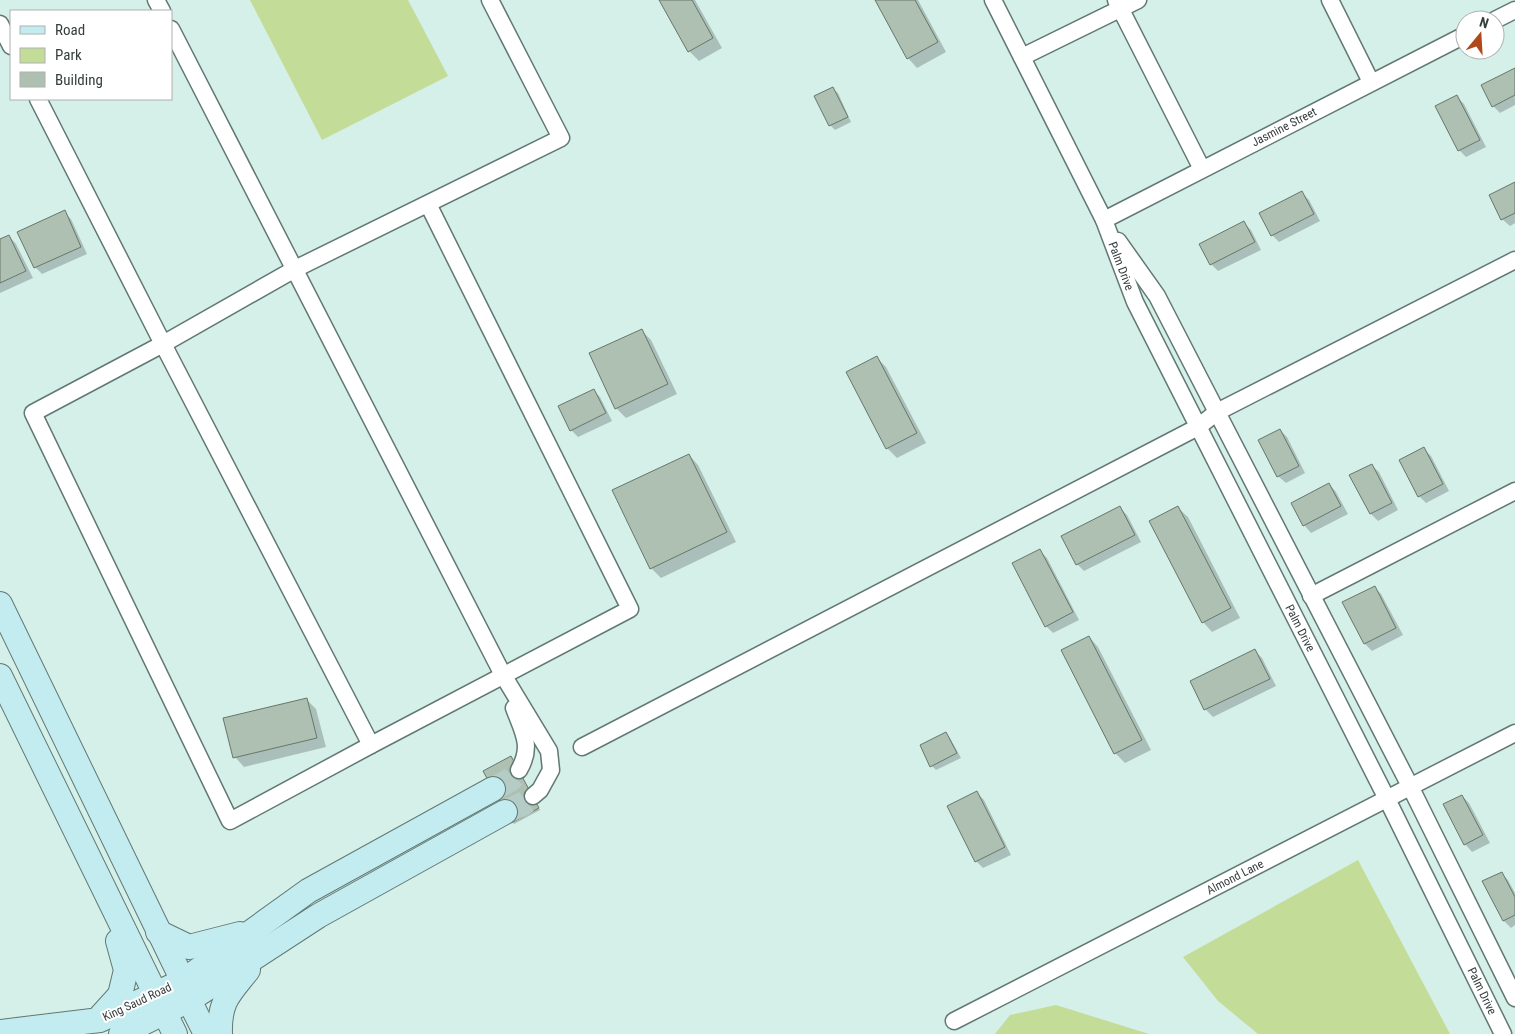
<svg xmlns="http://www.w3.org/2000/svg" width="1515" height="1034" font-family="'Roboto Condensed',sans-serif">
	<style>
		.green { fill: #c3dd98 }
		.shadow { fill: #0003 }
		.building { fill: #aec0b2; stroke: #67776b }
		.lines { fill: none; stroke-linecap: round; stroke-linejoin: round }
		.secondary-tunnel { stroke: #b5ccc6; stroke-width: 24; stroke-dasharray: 24 12; stroke-linecap: butt }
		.street-casing { stroke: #617873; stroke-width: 19 }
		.secondary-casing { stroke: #617873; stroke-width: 26 }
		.street { stroke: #fff; stroke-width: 16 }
		.secondary { stroke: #c3ecf1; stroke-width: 24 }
		.labels { text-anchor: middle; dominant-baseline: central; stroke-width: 4; stroke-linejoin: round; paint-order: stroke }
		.street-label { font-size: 12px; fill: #343e3c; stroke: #fff }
	</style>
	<rect width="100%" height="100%" fill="#d5efe9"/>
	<!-- green -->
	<g class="green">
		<path d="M250 0H408L448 76 322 140Z"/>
		<path d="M1358 860 1450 1034H1258L1218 1001 1183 957Z"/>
		<path d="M1056 1005 1149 1034H995L1010 1015Z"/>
	</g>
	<!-- shadow -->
	<g class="shadow">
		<path d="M661 0H695L722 48 699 61 689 51Z"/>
		<path d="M876 0H918L946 52 917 68 908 58Z"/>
		<path d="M1515 70V105L1500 113 1493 106Z"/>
		<path d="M833 89 838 93 851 122 835 130 830 125Z"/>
		<path d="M1457 97 1464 104 1486 147 1466 157 1459 150 1437 107Z"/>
		<path d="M1515 183V223L1510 226 1502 219Z"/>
		<path d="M1302 193 1309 200 1320 221 1279 242 1272 235Z"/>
		<path d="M64 212 71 219 87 254 42 274 35 267Z"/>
		<path d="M1244 223 1251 230 1261 250 1218 271 1211 264Z"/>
		<path d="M9 236 16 244 33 278 0 293V241Z"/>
		<path d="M641 330 651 340 677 394 626 418 616 408Z"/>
		<path d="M877 358 886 367 926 443 897 458 887 448Z"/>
		<path d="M593 390 600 397 612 421 578 437 571 430Z"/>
		<path d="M1280 430 1287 437 1305 473 1286 483 1278 476Z"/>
		<path d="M1424 449 1431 456 1449 491 1426 503 1419 496Z"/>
		<path d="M689 455 698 465 736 542 661 578 651 568Z"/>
		<path d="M1371 465 1379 472 1398 510 1378 521 1371 514 1351 475Z"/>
		<path d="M1329 484 1336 492 1348 514 1311 533 1304 525Z"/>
		<path d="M1120 508 1127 515 1141 542 1084 571 1077 564Z"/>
		<path d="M1178 508 1188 517 1240 618 1212 632 1203 622Z"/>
		<path d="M1040 551 1047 558 1079 620 1053 633 1046 626Z"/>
		<path d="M1374 587 1381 594 1403 635 1372 651 1365 644 1344 603Z"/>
		<path d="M1089 637 1098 647 1151 750 1125 763 1115 753Z"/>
		<path d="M1255 651 1262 658 1276 686 1213 717 1206 710 1192 682Z"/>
		<path d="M306 699 316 709 326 747 244 767 235 757Z"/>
		<path d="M946 733 950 738 961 758 936 770 932 766Z"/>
		<path d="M513 760 540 810 514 824 512 822Z"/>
		<path d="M977 793 984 800 1011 855 983 868 976 861Z"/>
		<path d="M1462 796 1469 803 1490 843 1472 852 1465 844Z"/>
		<path d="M1501 873 1508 880 1515 893V925L1511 928 1504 921Z"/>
	</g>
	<!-- building -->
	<g class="building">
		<path d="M659 0H692L713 38 688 52Z"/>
		<path d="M875 0H915L938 42 907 59Z"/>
		<path d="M1515 68V95L1492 107 1481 85Z"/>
		<path d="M833 87 848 117 829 126 814 96Z"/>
		<path d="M1457 95 1480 140 1458 151 1435 106Z"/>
		<path d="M1515 182V213L1501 220 1489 195Z"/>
		<path d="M1302 191 1314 214 1271 236 1259 213Z"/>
		<path d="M65 210 81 247 34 268 17 232Z"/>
		<path d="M1244 221 1255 242 1210 265 1199 244Z"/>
		<path d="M9 235 26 271 0 283V239Z"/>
		<path d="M642 329 668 384 615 409 589 353Z"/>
		<path d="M877 356 917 433 886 449 846 372Z"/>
		<path d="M594 389 606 413 570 431 558 406Z"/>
		<path d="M1280 429 1299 466 1277 477 1258 440Z"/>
		<path d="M1424 447 1443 484 1418 497 1399 460Z"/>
		<path d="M689 454 727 532 650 569 612 490Z"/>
		<path d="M1372 464 1392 503 1370 514 1349 475Z"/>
		<path d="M1329 483 1341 506 1303 526 1291 503Z"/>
		<path d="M1120 506 1135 535 1076 565 1061 536Z"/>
		<path d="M1178 506 1231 608 1202 623 1149 521Z"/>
		<path d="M1040 549 1073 612 1045 627 1012 563Z"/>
		<path d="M1375 586 1396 628 1364 644 1342 602Z"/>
		<path d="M1089 636 1142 740 1114 754 1061 650Z"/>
		<path d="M1255 649 1270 679 1204 710 1190 681Z"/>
		<path d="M307 698 317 738 233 758 223 718Z"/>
		<path d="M946 732 957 753 930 767 920 745Z"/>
		<path d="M511 756 539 808 511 823 483 771Z"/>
		<path d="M977 791 1005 847 975 862 947 806Z"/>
		<path d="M1462 795 1483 835 1464 845 1443 804Z"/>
		<path d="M1502 872 1515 897V915L1503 921 1482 881Z"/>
	</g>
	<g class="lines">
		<!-- secondary-tunnel -->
		<g class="secondary-tunnel">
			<path d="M493 789 510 780 519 770"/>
			<path d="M505 812 523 804 533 796"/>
		</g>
		<!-- street casing -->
		<g class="street-casing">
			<g id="street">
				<path d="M156 0 162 11"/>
				<path d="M993 0 1104 220 1135 302 1387 799 1503 1034"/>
				<path d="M1116 0 1202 169"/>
				<path d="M1330 0 1371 82"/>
				<path d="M1495 20 1515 10"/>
				<path d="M0 24 11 46"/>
				<path d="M171 29 503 675 549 751 551 770 540 790 533 796"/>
				<path d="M1022 57 1138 0"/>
				<path d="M38 99 163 344 371 745"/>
				<path d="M428 204 630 609 371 745 230 821 33 413 163 344 295 269 561 138 490 0"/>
				<path d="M1104 220 1465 35"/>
				<path d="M1118 241 1157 296 1410 786 1515 998"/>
				<path d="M1311 596 1515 491"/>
				<path d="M514 708C523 732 533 746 519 770"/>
				<path d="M582 747 1198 427 1217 412 1515 260"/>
				<path d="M954 1021 1515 733"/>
			</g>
		</g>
		<!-- secondary casing -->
		<g class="secondary-casing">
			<g id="secondary">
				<path d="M0 604 183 981 189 1000 206 1034"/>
				<path d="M0 676 175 1034"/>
				<path d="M158 932 189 947 240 934"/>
				<path d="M101 1016 120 995 126 970 118 941"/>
				<path d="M0 1032 100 1020 183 981 308 891 493 789"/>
				<path d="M121 1034 189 1000 318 916 505 812"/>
				<path d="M220 1034C219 1001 229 994 248 970"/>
			</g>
		</g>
		<!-- street -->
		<use href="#street" class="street"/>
		<!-- secondary -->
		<use href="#secondary" class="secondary"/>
	</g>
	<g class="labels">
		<!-- street labels -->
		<g class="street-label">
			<text transform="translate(1284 127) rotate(-27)">Jasmine Street</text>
			<text transform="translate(1121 266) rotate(69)">Palm Drive</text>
			<text transform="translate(1300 628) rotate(63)">Palm Drive</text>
			<text transform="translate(1235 877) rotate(-27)">Almond Lane</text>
			<text transform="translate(1482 991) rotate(64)">Palm Drive</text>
			<text transform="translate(137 1002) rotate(-25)">King Saud Road</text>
		</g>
	</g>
	<!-- legend -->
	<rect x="10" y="10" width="162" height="90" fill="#ffffff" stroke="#aeb2b1"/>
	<rect x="20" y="26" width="25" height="8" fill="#c3ecf1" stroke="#aeb2b1"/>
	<text x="55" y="35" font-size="15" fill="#343e3c">Road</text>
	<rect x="20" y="48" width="25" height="15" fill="#c3dd98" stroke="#aeb2b1"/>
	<text x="55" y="60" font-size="15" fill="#343e3c">Park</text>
	<rect x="20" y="72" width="25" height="15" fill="#aec0b2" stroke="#aeb2b1"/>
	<text x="55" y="85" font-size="15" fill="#343e3c">Building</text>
	<!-- north arrow -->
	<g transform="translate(1480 35) rotate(18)"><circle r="24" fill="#ffffff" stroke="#aeb2b1"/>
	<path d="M0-4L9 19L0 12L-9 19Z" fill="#ae491b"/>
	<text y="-8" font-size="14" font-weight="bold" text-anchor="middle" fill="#343e3c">N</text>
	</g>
</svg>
